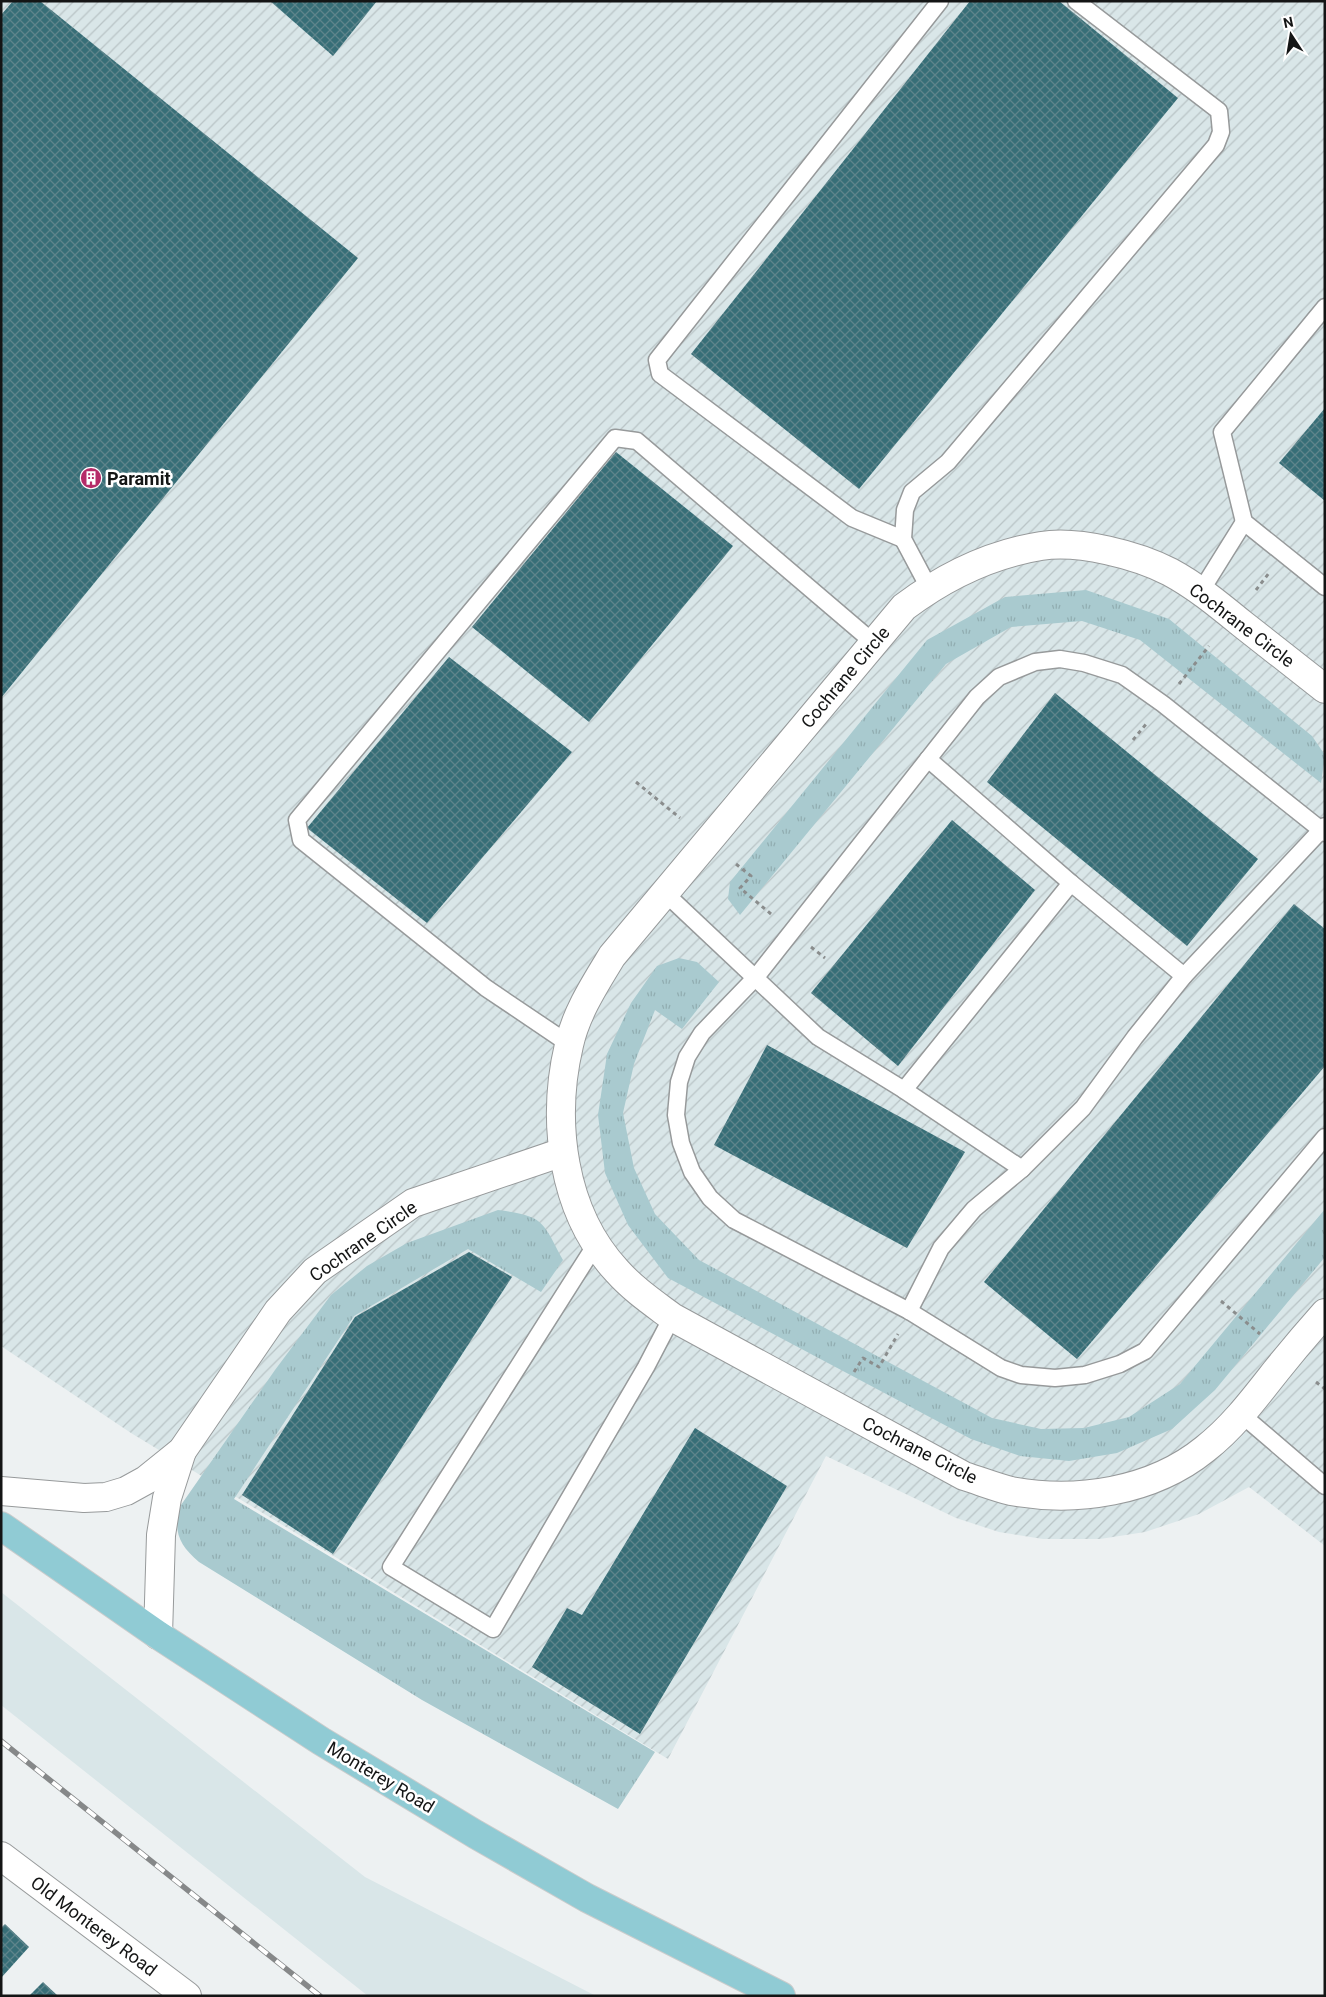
<svg xmlns="http://www.w3.org/2000/svg" width="1326" height="1997" font-family="Roboto,sans-serif">
	<style>
		.built { fill: #d9e6e8 }
		.industrial { fill: url(#industrial-furrows) }
		.grass { fill: url(#grass-tufts) }
		.building { fill: url(#building-cross-hatch) }
		.lines { fill: none; stroke-linecap: round; stroke-linejoin: round }
		.lane-casing { stroke: #979a9b; stroke-width: 19 }
		.street-casing { stroke: #979a9b; stroke-width: 30 }
		.primary-casing { stroke: #cbcccc; stroke-width: 30 }
		.path { stroke: #8a8d8d; stroke-width: 3; stroke-dasharray: 4 4; stroke-linecap: butt }
		.lane { stroke: #fff; stroke-width: 16 }
		.street { stroke: #fff; stroke-width: 28 }
		.primary { stroke: #90cbd4; stroke-width: 28 }
		.rail-casing { stroke: #868889; stroke-width: 5.5 }
		.rail { stroke: #fff; stroke-width: 4; stroke-dasharray: 11; stroke-linecap: butt }
		.labels { text-anchor: middle; dominant-baseline: central; stroke-width: 5; stroke-linejoin: round; paint-order: stroke }
		.poi-label { font-size: 18px; font-weight: bold; fill: #141515; stroke: #fff; text-anchor: start }
		.street-label { font-size: 18px; fill: #141515; stroke: #fff }
	</style>
	<defs>
		<pattern id="industrial-furrows" width="10" height="10" patternUnits="userSpaceOnUse" patternTransform="scale(1.25)"><rect width="10" height="10" fill="#d9e6e8"/><path d="M-1 1l2-2M0 10L10 0M9 11l2-2" fill="none" stroke="#b9c4c6"/></pattern>
		<pattern id="grass-tufts" width="24" height="20" patternUnits="userSpaceOnUse" patternTransform="scale(1.25)"><rect width="24" height="20" fill="#a9cacf"/><path d="M3 7l-1-3M5 7V3M7 7l1-3M15 17l-1-3M17 17v-4M19 17l1-3" fill="none" stroke="#91adb1"/></pattern>
		<pattern id="building-cross-hatch" width="8" height="8" patternUnits="userSpaceOnUse" patternTransform="scale(1.25)"><rect width="8" height="8" fill="#376e77"/><path d="M0 0l8 8M0 8l8-8" fill="none" stroke="#5e848b"/></pattern>
	</defs>
	<rect width="100%" height="100%" fill="#edf1f2"/>
	<!-- built -->
	<path class="built" d="M1 1592 365 1877 596 1996H368L1 1705Z"/>
	<!-- industrial -->
	<path class="industrial" d="M1 1H1325V1546L1249 1487 1199 1514 1145 1532 1100 1539H1043L999 1532 956 1518 826 1456 668 1759 131 1433 1 1346Z"/>
	<!-- grass -->
	<g class="grass">
		<path d="M1086 590 1169 619 1312 736 1325 755 1321 783 1140 640 1082 621 1011 627 946 664 740 915 728 899 730 882 927 640 1005 597Z"/>
		<path d="M679 958 697 962 719 982 682 1029 655 1010 634 1064 623 1113 634 1168 655 1214 699 1260 992 1418 1041 1429 1084 1428 1129 1417 1180 1384 1325 1209V1257L1215 1390 1172 1429 1117 1453 1069 1461 1020 1456 971 1439 668 1278 628 1225 605 1173 598 1115 607 1054 631 1003 657 966Z"/>
		<path d="M498 1210C545 1216 542 1221 563 1260L541 1292 468 1249 354 1316 234 1499 655 1752 618 1809 422 1700 199 1562C179 1545 172 1530 181 1505L275 1370 331 1295 367 1266 407 1243Z"/>
	</g>
	<!-- building -->
	<g class="building">
		<path d="M13 1H40L358 258 1 698V15Z"/>
		<path d="M270 1H377L333 56Z"/>
		<path d="M970 1H1059L1178 98 859 489 691 354Z"/>
		<path d="M1325 408V501L1279 463Z"/>
		<path d="M616 452 733 546 589 722 472 627Z"/>
		<path d="M449 657 572 752 427 923 307 828Z"/>
		<path d="M1055 693 1258 859 1187 946 987 782Z"/>
		<path d="M952 820 1035 890 898 1066 811 993Z"/>
		<path d="M1294 904 1325 929V1066L1077 1359 984 1282Z"/>
		<path d="M767 1045 965 1152 907 1248 714 1145Z"/>
		<path d="M469 1252 512 1277 333 1554 242 1495 355 1317Z"/>
		<path d="M695 1428 787 1486 640 1734 532 1667 567 1608 582 1615Z"/>
		<path d="M5 1924 29 1947 1 1978V1928Z"/>
		<path d="M43 1982 58 1996H29Z"/>
	</g>
	<g class="lines">
		<!-- lane casing -->
		<g class="lane-casing">
			<g id="lane">
				<path d="M1325 307 1222 432 1244 522 1325 587"/>
				<path d="M903 539 852 518 660 374 657 360 940 1"/>
				<path d="M929 588 903 539 905 510 912 492 948 462 1216 145 1221 132 1219 111 1076 1"/>
				<path d="M1201 591 1244 522"/>
				<path d="M928 759 1071 883 1184 976"/>
				<path d="M1325 833 1163 704 1122 675 1084 663 1060 659 1035 662 999 677 977 697 756 977 702 1033 687 1057 679 1082 676 1115 681 1143 692 1172 710 1198 734 1220 909 1311 1001 1368 1021 1375 1055 1378 1085 1375 1120 1364 1145 1351 1325 1137"/>
				<path d="M665 893 818 1037 904 1090 1022 1169"/>
				<path d="M569 1044 486 988 301 840 297 820 615 438 637 441 874 643"/>
				<path d="M904 1090 1071 883"/>
				<path d="M596 1244 391 1567 493 1629 646 1367 672 1317"/>
				<path d="M909 1311 941 1248 974 1209 1022 1169 1083 1108 1135 1037 1184 976 1325 826"/>
				<path d="M1241 1414 1325 1486"/>
			</g>
		</g>
		<!-- street casing -->
		<g class="street-casing">
			<g id="street">
				<path d="M1325 689C1297 667 1269 645 1241 623 1219 605 1196 586 1170 572 1137 555 1079 540 1041 546 991 554 944 577 904 607L612 956C595 984 576 1013 569 1045 551 1121 562 1212 617 1271 633 1289 652 1302 672 1317L964 1476C980 1481 995 1487 1011 1491 1076 1503 1152 1492 1205 1449 1233 1427 1254 1399 1276 1371 1292 1351 1308 1332 1325 1313"/>
				<path d="M1 1491 84 1498 106 1497 126 1491 146 1480 182 1451 278 1311 315 1271 413 1203 563 1152"/>
				<path d="M158 1635 161 1535 167 1498 182 1451"/>
				<path d="M1 1856 187 1996"/>
			</g>
		</g>
		<!-- primary casing -->
		<g class="primary-casing">
			<path id="primary" d="M1 1526 158 1635 321 1741 475 1834 587 1898 781 1996"/>
		</g>
		<!-- path -->
		<g class="path">
			<path d="M1256 590 1269 573"/>
			<path d="M1179 684 1209 646"/>
			<path d="M1133 740 1147 723"/>
			<path d="M636 782 680 818"/>
			<path d="M736 864 751 876 740 888 771 914"/>
			<path d="M811 947 825 958"/>
			<path d="M1221 1301 1260 1334"/>
			<path d="M854 1372 863 1358 879 1367 898 1334"/>
			<path d="M1316 1382 1325 1389"/>
		</g>
		<!-- lane -->
		<use href="#lane" class="lane"/>
		<!-- street -->
		<use href="#street" class="street"/>
		<!-- primary -->
		<use href="#primary" class="primary"/>
		<!-- rail casing -->
		<g class="rail-casing">
			<path id="rail" d="M1 1741 320 1996"/>
		</g>
		<!-- rail -->
		<use href="#rail" class="rail"/>
	</g>
	<!-- icons -->
	<defs>
		<g id="building-disc" transform="scale(1.125)"><circle r="9.5" fill="#b52b68" stroke="#fff"/><path d="M-4-6H4V6H1V3H-1V6H-4ZM-2.5-4.3h1.7v1.8h-1.7ZM.8-4.3h1.7v1.8H.8ZM-2.5-1h1.7V.8h-1.7ZM.8-1h1.7V.8H.8Z" fill="#fff"/></g>
	</defs>
	<g fill-rule="evenodd">
		<use href="#building-disc" x="91" y="478"/>
	</g>
	<g class="labels">
		<!-- poi labels -->
		<g class="poi-label">
			<text x="107" y="478">Paramit</text>
		</g>
		<!-- street labels -->
		<g class="street-label">
			<text transform="translate(1242 625) rotate(37)">Cochrane Circle</text>
			<text transform="translate(845 677) rotate(-50)">Cochrane Circle</text>
			<text transform="translate(363 1241) rotate(-35)">Cochrane Circle</text>
			<text transform="translate(920 1450) rotate(27)">Cochrane Circle</text>
			<text transform="translate(381 1777) rotate(31)">Monterey Road</text>
			<text transform="translate(94 1926) rotate(37)">Old Monterey Road</text>
		</g>
	</g>
	<!-- border -->
	<rect width="1326" height="1997" fill="none" stroke="#141515" stroke-width="5"/>
	<!-- north arrow -->
	<g transform="translate(1291 35) rotate(348)" stroke="#ffffff" stroke-width="4" paint-order="stroke">
	<path d="M0-4L9 19L0 12L-9 19Z" fill="#141515"/>
	<text y="-8" font-size="14" font-weight="bold" text-anchor="middle" fill="#141515">N</text>
	</g>
</svg>
